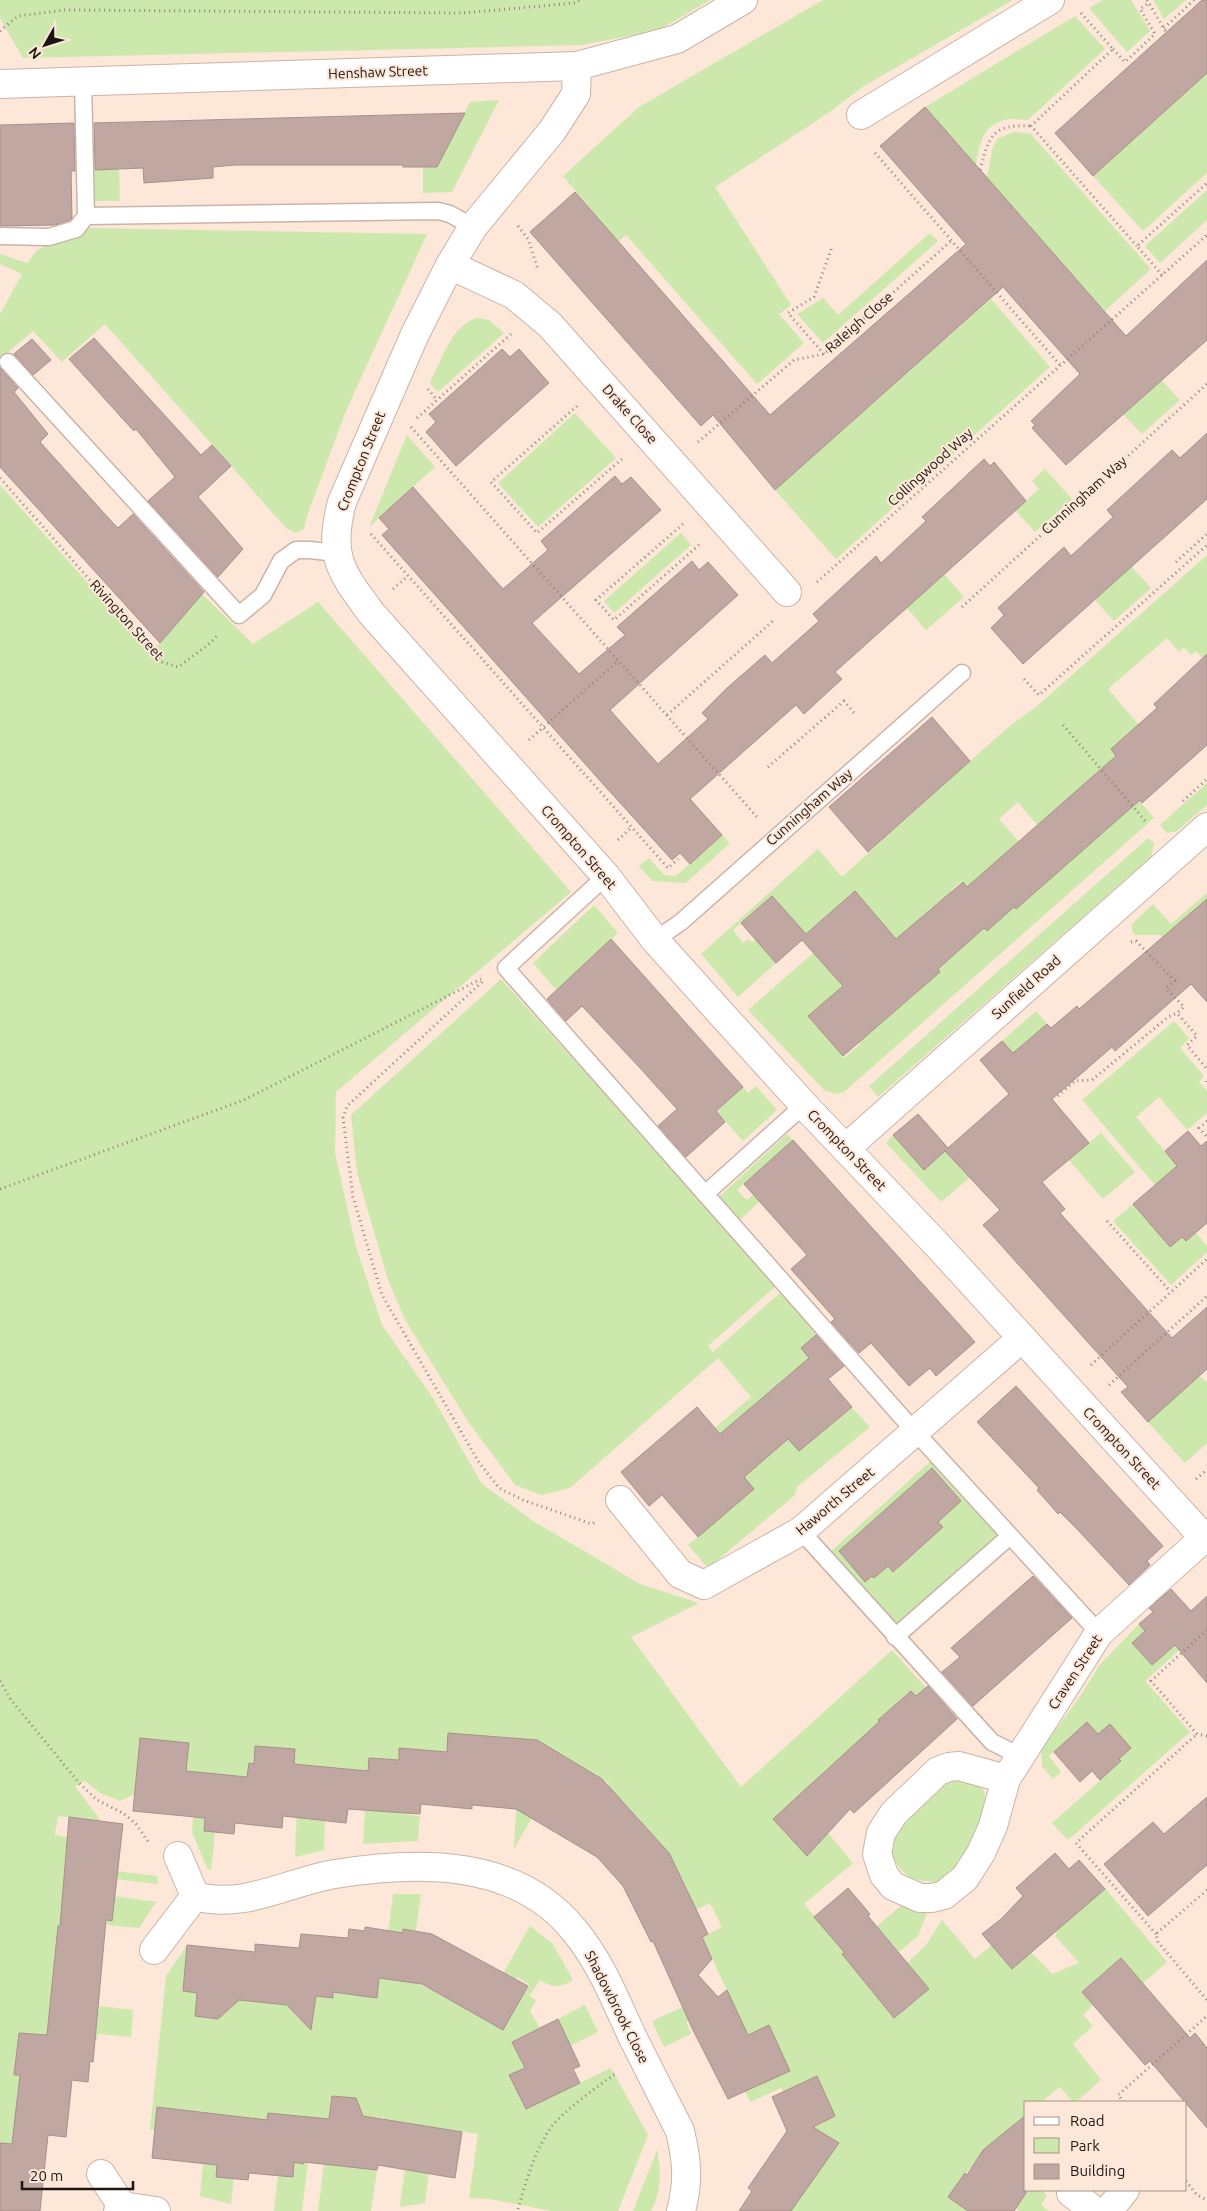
<svg xmlns="http://www.w3.org/2000/svg" width="1207" height="2211" font-family="Ubuntu,sans-serif">
	<style>
		.green { fill: #cde8ad; fill-rule: evenodd }
		.building { fill: #c1a7a2; stroke: #a88f8a }
		.lines { fill: none; stroke-linecap: round; stroke-linejoin: round }
		.service-casing { stroke: #cab4a7; stroke-width: 19 }
		.minor-casing { stroke: #cab4a7; stroke-width: 30 }
		.path { stroke: #93847a; stroke-width: 3; stroke-dasharray: 1 4; stroke-linecap: butt }
		.service { stroke: #fff; stroke-width: 16 }
		.minor { stroke: #fff; stroke-width: 28 }
		.labels { text-anchor: middle; dominant-baseline: central; stroke-width: 4; stroke-linejoin: round; paint-order: stroke }
		.street-label { font-size: 14px; fill: #1c1510; stroke: #fde7d8 }
	</style>
	<rect width="100%" height="100%" fill="#fde7d8"/>
	<!-- green -->
	<g class="green">
		<path d="M0 0H710L659 30 582 45 23 58 0 18Z"/>
		<path d="M823 0H1013L864 86 827 114 715 187 791 305 779 314 804 343 757 384 626 235 618 242 563 176 639 107Z"/>
		<path d="M1103 0H1131L1150 31 1127 52 1089 8Z"/>
		<path d="M1153 0H1186L1164 19Z"/>
		<path d="M1075 16 1105 49 1028 120C1021 120 1010 118 1004 120 982 126 979 146 976 165L925 107Z"/>
		<path d="M1207 73V173L1143 231 1093 176Z"/>
		<path d="M499 100 452 192 423 193V167H437L470 102Z"/>
		<path d="M1014 132 1030 133 1151 269 1105 311 987 178 992 150 997 139Z"/>
		<path d="M119 169 120 201H95L94 170Z"/>
		<path d="M1207 190V220L1160 263 1145 246Z"/>
		<path d="M86 228 427 234 345 413 306 519 304 529 296 533 287 529 105 324 62 362 33 331 0 359V314L22 274 0 264V254L27 263 37 250Z"/>
		<path d="M930 233 938 241 823 343 797 314 823 298 838 315Z"/>
		<path d="M991 299 1050 367 836 559 775 490Z"/>
		<path d="M477 318 489 320 504 333 438 392 430 383C441 362 451 325 477 318Z"/>
		<path d="M1154 372 1180 400 1142 434 1123 414Z"/>
		<path d="M575 413 616 458 538 527 498 483Z"/>
		<path d="M407 435 435 467 370 526V525Z"/>
		<path d="M1045 469 1072 499 1035 532 1015 510 1039 489 1032 481Z"/>
		<path d="M0 485 149 651 160 643 202 594 253 644 318 602 571 892 336 1092 335 1153 356 1247 382 1325 433 1398 482 1484 533 1521 640 1584 699 1603 631 1637 741 1787 892 1650 928 1690 918 1699 910 1691 879 1719 897 1741 857 1742 820 1775 827 1783 798 1796 773 1819 802 1851 828 1833 853 1863 804 1904 845 1952 843 1954 907 1963 926 1945 942 1920 975 1959 992 1945 1013 1969 1031 1952 1052 1974 1079 1963 1055 1936 1057 1933 1055 1931 1105 1888 1167 1962 1143 1983 1093 2005 1083 2015 1093 2026 1073 2044 1101 2080 1076 2102H1073L1060 2087 1041 2102H1026V2115L977 2159 948 2197 968 2211H791L839 2143 825 2134 788 2151 802 2132 835 2116 817 2077 784 2092 781 2088 750 2102 745 2091 779 2048 769 2025 724 2046 713 2023 737 2012 702 1937 722 1927 710 1903 678 1918 688 1892 670 1856 640 1860 659 1842 628 1807 586 1845 577 1838 609 1783 566 1757 514 1849 516 1809 525 1810 526 1739 449 1733 447 1752 400 1748 399 1760 369 1758 367 1786 350 1785 351 1769 309 1765 304 1819 325 1821 324 1850 295 1857 297 1806 290 1805 295 1750 256 1746 254 1764 249 1763 245 1809 240 1776 202 1773 197 1817 205 1818 215 1832 211 1871 207 1868 192 1832 194 1801 184 1800 189 1743 135 1794 120 1801 100 1793 85 1781 75 1786 101 1821 58 1816 55 1835 72 1838 99 1869 157 1876 158 1884 115 1879V1877L64 1872 61 1916 111 1921 114 1896 156 1902 139 1928 98 1924 97 1930 58 1926 54 1968 90 1972 49 2023 96 2028 99 2006 133 2010 131 2037 98 2034 97 2040 20 2033 14 2075 68 2080 66 2095 18 2090 14 2131 39 2147H0Z"/>
		<path d="M681 533 691 545 614 613 604 601Z"/>
		<path d="M1207 555V663L1196 651 1191 655 1184 647 1179 652 1167 638 1108 689 1146 733 1130 732 1111 749 1118 758 1109 766 1154 818 844 1092 835 1094 824 1090 748 1010 842 928 855 891 807 936 772 896 733 930 743 943 749 939 752 942 756 940 776 963 738 997 701 954 818 849 842 877 970 761 1011 725 1036 707ZM1078 790 1016 909H1015L1000 891 1019 842 999 819 1018 802 1037 825ZM962 881 968 889 987 931 984 928 937 969 940 972 925 985 901 935 911 926 916 932 957 899 951 890ZM860 951 897 979 913 996 896 1010 893 1007 857 1040 860 1044 844 1058 809 1016 843 986 833 975Z"/>
		<path d="M1125 559 1151 588 1114 621 1095 600 1119 578Z"/>
		<path d="M937 566 964 597 926 630 906 607Z"/>
		<path d="M1207 783V805L1177 831 1167 833 1160 825Z"/>
		<path d="M722 835 730 843 686 883 653 881 639 866 649 858 664 875 676 876Z"/>
		<path d="M1148 838 1154 843 1151 857 878 1097 869 1086Z"/>
		<path d="M1207 893V921L1163 938 1160 935H1135L1132 931V924L1153 904 1171 924Z"/>
		<path d="M594 905 618 933 556 990 533 963Z"/>
		<path d="M501 979 777 1285 708 1346 713 1352 782 1291 818 1333 801 1348 809 1358 743 1415 774 1451 788 1439 799 1451 851 1407 870 1427 797 1487 794 1496 708 1568 688 1545 754 1489 721 1450 715 1428 751 1397 718 1358 570 1488 541 1495 515 1485 469 1423 405 1320 387 1277 357 1173 351 1115Z"/>
		<path d="M1036 1011 1047 1024 1021 1046 1048 1095 1056 1105 941 1202 886 1143 893 1135 945 1151 965 1173 988 1152 1031 1074 1002 1041Z"/>
		<path d="M1174 1021 1189 1038 1180 1048 1204 1076 1199 1082 1207 1091V1113L1187 1130 1159 1097 1136 1117 1177 1166 1155 1185 1082 1100Z"/>
		<path d="M756 1086 777 1110 743 1141 716 1111 743 1087 748 1093Z"/>
		<path d="M1101 1133 1135 1172 1103 1199 1069 1160Z"/>
		<path d="M787 1134 793 1140 737 1190 747 1200 764 1185 770 1192 740 1220 719 1197Z"/>
		<path d="M1133 1204 1169 1247 1182 1237 1186 1241 1196 1233 1207 1246V1252L1171 1285 1113 1221Z"/>
		<path d="M1199 1376 1207 1382V1443L1185 1463 1148 1422Z"/>
		<path d="M932 1460 998 1534 897 1626 830 1552ZM883 1513 938 1522 943 1527 932 1537 928 1532 900 1556 905 1562 894 1572 888 1566 874 1578 872 1576 865 1581 839 1551Z"/>
		<path d="M1207 1616V1625L1145 1681 1190 1732 1068 1840 1052 1823 1121 1762 1119 1759 1131 1748 1110 1724 1098 1734 1087 1722 1049 1756 1061 1772 1053 1779 1042 1766 1041 1750 1081 1695 1099 1666 1139 1624 1145 1631 1132 1643 1152 1665Z"/>
		<path d="M950 1779C960 1779 977 1780 983 1789 992 1804 971 1854 959 1865 953 1871 945 1877 938 1882 909 1880 909 1880 891 1857 892 1851 891 1843 893 1837 900 1818 932 1789 950 1779Z"/>
		<path d="M381 1804 407 1806V1815L420 1816 418 1841 363 1844 365 1811H380Z"/>
		<path d="M393 1894H421L416 1931 403 1929V1936L388 1935Z"/>
		<path d="M902 1905 927 1913 918 1936 899 1952 877 1926Z"/>
		<path d="M530 1926 553 1944 573 1980C559 1988 554 1988 540 1980L529 1996 536 2000 530 2011 540 2028 512 2041 525 2068 509 2075 526 2109 611 2068 648 2135 618 2211H551L490 2199 469 2198 478 2134 398 2122 380 2148 384 2118 357 2115 356 2099 335 2096 331 2099 327 2140 311 2138 302 2211H274L278 2176 293 2177 294 2162 303 2164 308 2117 268 2113 262 2158 217 2162 234 2178 231 2204 200 2196 204 2156 198 2154 203 2112 157 2107 155 2130H150L166 1976 187 1945 183 1991 197 1993 195 2012 199 2017 218 2019 230 1960 240 2000 281 2005 286 1962 309 2017 314 2013 316 1996 333 1998 336 1965H344L341 1993 377 1998 379 1978 409 1982 429 1948 420 1985 429 1988 503 2029 529 1984 517 1977 513 1984 501 1977Z"/>
		<path d="M585 2005 598 2032 564 2049 556 2031 562 2028 558 2019Z"/>
		<path d="M687 2005 693 2018 686 2022 691 2034 664 2047 652 2021Z"/>
		<path d="M657 2150C661 2171 662 2191 651 2211H633Z"/>
		<path d="M366 2160 365 2169 377 2170 371 2211H318L324 2164Z"/>
		<path d="M405 2169 429 2170 425 2203 400 2207Z"/>
		<path d="M1028 2190H1041L1047 2195 1041 2205 1049 2211H1019L1016 2208Z"/>
	</g>
	<!-- building -->
	<g class="building">
		<path d="M1202 0H1207V73L1093 176 1055 133Z"/>
		<path d="M925 107 1126 336 1207 260V340L1066 465 1032 428 1035 425 1031 421 1080 374 1003 287 775 490 713 415 701 426 530 232 575 192 770 415 966 244 880 146Z"/>
		<path d="M465 113 437 167H403V165H235L213 167V178L144 183 143 168 95 170 94 123Z"/>
		<path d="M74 123 75 171H71L72 218 70 220 55 225 0 226V125Z"/>
		<path d="M94 338 201 455 212 445 231 466 198 497 243 549 218 577 148 501 175 477 136 429 134 431 121 417 69 359Z"/>
		<path d="M32 339 51 360 33 375 14 354Z"/>
		<path d="M502 349 510 357 519 349 549 383 456 466 426 432 436 422 429 414Z"/>
		<path d="M0 368 18 388 14 392 48 434 40 442 112 522 118 528 133 514 204 592 160 643 0 467Z"/>
		<path d="M1207 433V499L1023 664 991 628 1004 615 998 608 1064 547 1071 556 1113 517 1107 510 1172 450 1180 458Z"/>
		<path d="M984 459 990 466 994 462 1026 501 835 672 842 679 804 714 796 705 690 799 722 835 690 864 680 853 672 860 603 784 382 535 389 529 379 518 413 487 503 589 548 550 541 541 615 476 622 484 631 477 661 510 532 623 579 674 625 635 617 627 692 561 699 570 708 562 738 595 610 710 658 764 708 719 702 713 727 688 765 655 772 663 819 621 813 614 876 556 881 563 926 521 922 517Z"/>
		<path d="M1207 654V745L1142 803 1140 800 1016 909 1014 907 987 931 984 928 938 969 940 972 843 1056 808 1016 843 986 802 940 776 963 741 923 772 896 806 934 855 891 896 939 963 882 967 887 1116 756 1111 749 1157 708 1154 704Z"/>
		<path d="M932 717 970 761 868 852 829 807Z"/>
		<path d="M1207 899V1002L1191 984 1115 1051 1112 1047 1052 1099 1089 1143 1042 1182 1065 1209 1060 1213 1172 1338 1207 1307V1369L1148 1422 1121 1392 1128 1387 983 1225 1000 1210 945 1151 924 1170 893 1135 918 1114 948 1148 1009 1094 980 1060 1002 1041 1013 1053 1047 1024 1051 1028 1077 1006 1079 1009Z"/>
		<path d="M611 939 743 1087 716 1111 725 1122 686 1157 658 1126 677 1109 640 1068 582 1006 566 1021 547 999Z"/>
		<path d="M1188 1131 1201 1146 1207 1141V1223L1186 1241 1182 1237 1170 1247 1133 1204 1177 1166 1165 1151Z"/>
		<path d="M793 1140 975 1342 936 1376 930 1368 909 1386 871 1343 859 1353 831 1322 835 1319 791 1269 807 1255 744 1184Z"/>
		<path d="M816 1335 844 1366 828 1379 852 1407 799 1451 788 1439 744 1477 754 1489 698 1537 662 1495 649 1506 621 1472 697 1407 720 1434 809 1358 801 1348Z"/>
		<path d="M1016 1386 1163 1546 1147 1561 1150 1565 1129 1585 1077 1529 1060 1512 1058 1514 1037 1490 1039 1488 977 1422Z"/>
		<path d="M932 1468 961 1501 938 1522 943 1527 893 1572 888 1566 874 1578 872 1576 865 1582 839 1551Z"/>
		<path d="M1033 1576 1072 1618 973 1706 942 1672 960 1657 951 1648Z"/>
		<path d="M1171 1589 1191 1611 1207 1596V1683L1175 1645 1152 1665 1132 1643 1145 1631 1139 1624 1153 1612 1149 1608Z"/>
		<path d="M928 1686 957 1719 854 1813 850 1809 807 1856 773 1819 880 1721 878 1720 911 1691 916 1696Z"/>
		<path d="M1087 1722 1098 1734 1110 1724 1131 1748 1119 1759 1121 1761 1100 1780 1092 1771 1080 1782 1054 1752Z"/>
		<path d="M448 1733 537 1740 602 1779 669 1853 708 1934 702 1937 712 1959 698 1975 718 1997 727 1990 748 2035 769 2025 790 2071 728 2099 692 2028 653 1941 651 1942 623 1886 597 1857 516 1809 472 1805V1809L421 1804 420 1814 348 1809 346 1823 283 1816 282 1828 235 1823 234 1834 204 1831 205 1818 133 1811 140 1738 189 1743 186 1771 247 1777 249 1763 254 1764 255 1746 295 1749 294 1764 368 1771 369 1758 399 1760V1748L447 1752Z"/>
		<path d="M1207 1797V1865L1148 1916 1104 1864 1153 1822 1164 1834Z"/>
		<path d="M69 1817 123 1824 112 1921 106 1920 93 2062 90 2061 88 2082 72 2080 66 2137 48 2135 40 2211H0V2143L12 2144 20 2075H14L19 2033 47 2035 58 1926H60Z"/>
		<path d="M1055 1853 1069 1869 1079 1860 1105 1889 1012 1969 982 1934 1001 1919 1023 1896 1016 1888Z"/>
		<path d="M848 1888 870 1914 868 1916 929 1989 894 2018 842 1954 845 1953 814 1917Z"/>
		<path d="M365 1927 403 1933V1929L432 1934 528 1986 503 2030 422 1984 379 1978 377 1998 333 1992V1998L316 1996 311 2030 287 2005 239 2000 218 2019 195 2016 197 1993 183 1991 187 1945 255 1952V1944L299 1948 301 1934 348 1938 349 1929 365 1931Z"/>
		<path d="M1121 1958 1190 2038 1195 2033 1207 2048V2128L1150 2061 1145 2065 1082 1992Z"/>
		<path d="M558 2019 580 2066 573 2069 580 2083 526 2109 509 2075 525 2068 512 2042Z"/>
		<path d="M817 2076 835 2116 813 2127 839 2143 791 2211H739L752 2191 748 2188 787 2131 772 2097Z"/>
		<path d="M332 2096 356 2098 363 2116 462 2132 455 2178 378 2165 377 2170 304 2162 303 2164 294 2162 293 2177 249 2173 248 2180 216 2177 217 2165 152 2158 157 2107 267 2120 268 2113 329 2119Z"/>
		<path d="M1026 2115V2193L1014 2211H968L948 2197 965 2173 967 2175 983 2150Z"/>
	</g>
	<g class="lines">
		<!-- service casing -->
		<g class="service-casing">
			<g id="service">
				<path d="M83 80 86 216"/>
				<path d="M0 236 49 237 76 229 86 216 438 211 450 214 473 227"/>
				<path d="M8 362 239 615 263 595 281 561 296 550H310L336 553"/>
				<path d="M606 876 506 968 900 1415 1099 1633"/>
				<path d="M655 940 681 922 962 673"/>
				<path d="M705 1194 804 1105"/>
				<path d="M801 1531 992 1742 1020 1756"/>
				<path d="M895 1637 1010 1536"/>
			</g>
		</g>
		<!-- minor casing -->
		<g class="minor-casing">
			<g id="minor">
				<path d="M577 66 576 94 552 131 473 227 450 265 415 334 342 502C328 556 340 571 372 614L606 876 655 940 726 1019 804 1105 941 1249 1207 1541"/>
				<path d="M0 84 577 66 677 39 743 0"/>
				<path d="M861 115 1050 0"/>
				<path d="M450 265 514 295 550 325 787 592"/>
				<path d="M846 1148 1207 827"/>
				<path d="M620 1500 680 1574 704 1585 801 1531 1022 1338"/>
				<path d="M1006 1779 959 1766 949 1767 938 1771 894 1813 881 1833 877 1854 884 1875 893 1886 920 1898H932L944 1895 965 1878 981 1853 993 1826 1006 1779 1099 1633 1204 1538"/>
				<path d="M195 1896C244 1910 287 1882 335 1874 417 1861 516 1858 574 1930 600 1961 615 1999 632 2036 648 2068 664 2099 680 2131 687 2161 689 2180 681 2211"/>
				<path d="M154 1950 195 1896 178 1856"/>
				<path d="M101 2174 122 2206 118 2211"/>
				<path d="M1071 2193 1095 2211"/>
				<path d="M122 2206 156 2211"/>
				<path d="M1108 2211 1125 2190"/>
			</g>
		</g>
		<!-- path -->
		<g class="path">
			<path d="M1147 0 1166 32"/>
			<path d="M1081 13 1113 49 1031 126 1137 246"/>
			<path d="M1164 28 1194 0"/>
			<path d="M0 31 18 16 65 10 463 13 575 3 580 0"/>
			<path d="M1113 49 1125 62 1155 34 1140 9 1149 3"/>
			<path d="M875 153 1061 366"/>
			<path d="M980 170C989 136 992 124 1031 126"/>
			<path d="M518 226 528 239 538 270"/>
			<path d="M1162 275 1137 246 1207 183"/>
			<path d="M824 354 788 313 814 297 832 247"/>
			<path d="M428 389 437 400"/>
			<path d="M577 406 491 482 537 533 623 458"/>
			<path d="M417 418 511 334"/>
			<path d="M411 427 757 817"/>
			<path d="M698 442 794 360 824 354 951 241"/>
			<path d="M0 478 162 662 178 667 208 645 219 634"/>
			<path d="M683 524 596 600 614 620 700 544"/>
			<path d="M371 534 668 868 678 859"/>
			<path d="M1176 562 1207 534"/>
			<path d="M817 582 1207 235"/>
			<path d="M393 589 408 576"/>
			<path d="M962 607 1207 384"/>
			<path d="M1024 679 1039 695 1207 545"/>
			<path d="M667 715 773 621"/>
			<path d="M1063 725 1147 823"/>
			<path d="M529 740 618 661"/>
			<path d="M768 767 844 701 855 714"/>
			<path d="M1183 801 1207 779"/>
			<path d="M618 840 632 827"/>
			<path d="M1131 942 1136 941 1175 981 1166 988 1184 1007 1177 1013 1197 1036 1187 1045 1207 1069"/>
			<path d="M482 982 347 1106 343 1118 353 1197 382 1295 478 1461 499 1488 523 1500 592 1524 596 1521"/>
			<path d="M1207 1081V1082"/>
			<path d="M1058 1096 1075 1081 1092 1080 1168 1017 1177 1013"/>
			<path d="M1207 1121 1199 1128 1207 1137"/>
			<path d="M0 1189 244 1100 481 979"/>
			<path d="M1107 1221 1170 1291"/>
			<path d="M1091 1365 1207 1259"/>
			<path d="M1109 1385 1207 1296"/>
			<path d="M1196 1479 1207 1470"/>
			<path d="M1207 1630 1151 1681 1197 1734 1207 1736"/>
			<path d="M0 1681 11 1700 80 1784 97 1800 123 1813 136 1824 149 1843"/>
			<path d="M1207 1890 1156 1934 1158 1942 1207 2000"/>
			<path d="M1156 1934 1076 1843 1197 1734"/>
			<path d="M1124 2102 1118 2095 1207 2016"/>
			<path d="M1186 2181 1197 2195 1207 2200"/>
			<path d="M518 2209C526 2181 535 2150 552 2126 565 2110 598 2086 615 2074"/>
		</g>
		<!-- service -->
		<use href="#service" class="service"/>
		<!-- minor -->
		<use href="#minor" class="minor"/>
	</g>
	<g class="labels">
		<!-- street labels -->
		<g class="street-label">
			<text transform="translate(378 72) rotate(-2)">Henshaw Street</text>
			<text transform="translate(859 322) rotate(-41)">Raleigh Close</text>
			<text transform="translate(630 414) rotate(48)">Drake Close</text>
			<text transform="translate(361 461) rotate(-68)">Crompton Street</text>
			<text transform="translate(930 467) rotate(-42)">Collingwood Way</text>
			<text transform="translate(1084 495) rotate(-42)">Cunningham Way</text>
			<text transform="translate(127 620) rotate(48)">Rivington Street</text>
			<text transform="translate(809 807) rotate(-41)">Cunningham Way</text>
			<text transform="translate(579 847) rotate(49)">Crompton Street</text>
			<text transform="translate(1026 987) rotate(-42)">Sunfield Road</text>
			<text transform="translate(847 1150) rotate(46)">Crompton Street</text>
			<text transform="translate(1122 1448) rotate(47)">Crompton Street</text>
			<text transform="translate(835 1501) rotate(-40)">Haworth Street</text>
			<text transform="translate(1075 1672) rotate(-57)">Craven Street</text>
			<text transform="translate(617 2007) rotate(63)">Shadowbrook Close</text>
		</g>
	</g>
	<!-- legend -->
	<rect x="1024" y="2101" width="162" height="90" fill="#fde7d8" stroke="#a39388"/>
	<rect x="1034" y="2117" width="25" height="8" fill="#ffffff" stroke="#a39388"/>
	<text x="1070" y="2126" font-size="15" fill="#1c1510">Road</text>
	<rect x="1034" y="2138" width="25" height="15" fill="#cde8ad" stroke="#a39388"/>
	<text x="1070" y="2151" font-size="15" fill="#1c1510">Park</text>
	<rect x="1034" y="2164" width="25" height="15" fill="#c1a7a2" stroke="#a39388"/>
	<text x="1070" y="2176" font-size="15" fill="#1c1510">Building</text>
	<!-- north arrow -->
	<g transform="translate(45 45) rotate(231)" stroke="#fde7d8" stroke-width="4" paint-order="stroke">
	<path d="M0-4L9 19L0 12L-9 19Z" fill="#1c1510"/>
	<text y="-8" font-size="14" font-weight="bold" text-anchor="middle" fill="#1c1510">N</text>
	</g>
	<!-- scale -->
	<path d="M22 2181v8h111v-8" fill="none" stroke="#1c1510" stroke-width="2.5"/>
	<text x="30" y="2181" font-size="15" fill="#1c1510" stroke="#fde7d8" stroke-width="4" paint-order="stroke">20 m</text>
</svg>
